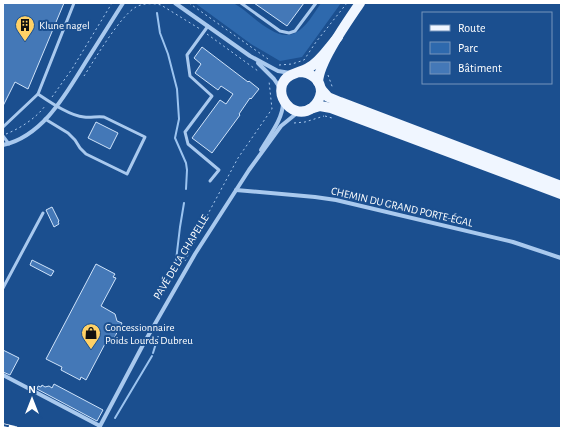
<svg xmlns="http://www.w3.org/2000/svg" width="564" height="431" font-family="'Alegreya Sans',sans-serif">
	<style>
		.green { fill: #2e69ad }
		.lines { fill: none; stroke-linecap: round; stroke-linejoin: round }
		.stream { stroke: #9cc4f0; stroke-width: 2 }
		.building { fill: #4478b7; stroke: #cfe3fa }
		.path { stroke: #a9c9ee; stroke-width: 1; stroke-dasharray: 2 3; stroke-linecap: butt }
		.service { stroke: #a9c9ee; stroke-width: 3 }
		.minor { stroke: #a9c9ee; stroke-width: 4 }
		.primary { stroke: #f0f6ff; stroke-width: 10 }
		.rail-casing { stroke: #fff; stroke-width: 3.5 }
		.rail { stroke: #1b4f8f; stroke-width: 2; stroke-dasharray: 6; stroke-linecap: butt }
		.labels { text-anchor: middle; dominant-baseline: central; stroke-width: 4; stroke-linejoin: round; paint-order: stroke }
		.poi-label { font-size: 11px; fill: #fff; stroke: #1b4f8f; text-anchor: start }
		.street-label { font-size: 11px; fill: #fff; stroke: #1b4f8f }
	</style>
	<rect width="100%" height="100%" fill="#1b4f8f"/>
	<!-- green -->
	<path class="green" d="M195 3C203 3 230 1 235 4 251 13 276 43 295 33 306 28 314 13 321 3H341L302 57 280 61 251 44Z"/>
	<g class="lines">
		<!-- stream -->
		<g class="stream">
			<path d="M157 13 160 33 168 54 177 89 179 119 175 138 186 163 187 170 186 189"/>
			<path d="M175 269 180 227 184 203"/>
			<path d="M153 353 158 337"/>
			<path d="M115 418 152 356"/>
		</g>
	</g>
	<!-- building -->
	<g class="building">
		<path d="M3 3H64L28 89 15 82 3 106Z"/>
		<path d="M254 3H304L287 26Z"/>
		<path d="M202 47 248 82 249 81 259 89 251 99 250 98 239 114 240 115 212 153 192 138 220 100 226 104 233 94 221 86 218 90 195 73 201 64 194 58Z"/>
		<path d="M96 122 118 133 110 149 88 138Z"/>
		<path d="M52 207 59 221 58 222 59 224 54 227 46 210Z"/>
		<path d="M32 260 54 271 51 276 30 265Z"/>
		<path d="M96 264 115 274 113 277 116 278 101 306 115 314 117 321 122 323 111 344 106 342 86 380 81 377 80 380 61 370 62 367 46 359Z"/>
		<path d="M3 350 19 358 10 375 3 372Z"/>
		<path d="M54 384 103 410 97 421 37 389 38 386 41 387 42 385 45 387 49 386 52 388Z"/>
	</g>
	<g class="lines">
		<!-- path -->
		<g class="path">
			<path d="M189 3 268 59"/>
			<path d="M207 34 258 71"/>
			<path d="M279 65 292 64 304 60 316 42 347 3"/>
			<path d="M328 75 333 89"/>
			<path d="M84 76C95 59 120 16 136 7 143 3 154 3 161 5L200 29"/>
			<path d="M52 97 72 69 112 3"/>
			<path d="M325 116 332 118"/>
			<path d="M294 123 305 122 324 116"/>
			<path d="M6 134C21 128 36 118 45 106"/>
			<path d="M185 261 209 212 238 158 272 109 269 81"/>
		</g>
		<!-- service -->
		<g class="service">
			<path d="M241 3 280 31 289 33 295 31 316 3"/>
			<path d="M208 26 187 55 190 76 212 96 185 132 188 144 219 170 210 181"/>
			<path d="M38 94C50 102 70 116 84 117 91 118 97 116 104 117L145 137 127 174 86 154 80 148 75 140 68 133 45 119"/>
			<path d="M3 127 38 94 74 3"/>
			<path d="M3 136 9 144"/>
			<path d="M3 288 43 213"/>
		</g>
		<!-- minor -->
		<g class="minor">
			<path d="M175 3 250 56 278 71 290 73"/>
			<path d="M258 63 274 79 280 88"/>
			<path d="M3 145C44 136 67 92 87 60 99 41 111 22 123 3"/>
			<path d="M261 150C269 136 283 119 283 103"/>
			<path d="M236 190 315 197 336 200 513 242 561 258"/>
			<path d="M3 375 100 426"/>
			<path d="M99 428 144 343 195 254 249 170 281 126 297 113"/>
		</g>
		<!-- primary -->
		<g class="primary">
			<path d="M299 72C311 72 321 80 321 92 320 99 317 104 312 108 290 123 268 87 291 75 297 72 303 71 308 68 320 62 329 47 338 37"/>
			<path d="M318 82C319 61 348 21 360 3"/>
			<path d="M321 89 328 97 340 102 561 186"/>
			<path d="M310 109 320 106 331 108 561 194"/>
		</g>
		<!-- rail casing -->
		<g class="rail-casing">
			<path id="rail" d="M3 425 16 428"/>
		</g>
		<!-- rail -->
		<use href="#rail" class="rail"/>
	</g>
	<!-- icons -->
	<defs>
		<g id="building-pin" transform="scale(1)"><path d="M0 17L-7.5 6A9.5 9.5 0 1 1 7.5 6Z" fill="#ffd166" stroke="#1b4f8f"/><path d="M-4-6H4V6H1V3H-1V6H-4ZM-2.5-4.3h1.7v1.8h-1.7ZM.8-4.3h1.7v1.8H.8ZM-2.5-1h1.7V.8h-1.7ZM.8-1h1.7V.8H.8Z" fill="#111"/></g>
		<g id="shop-pin" transform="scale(1)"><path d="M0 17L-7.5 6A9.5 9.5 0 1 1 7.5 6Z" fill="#ffd166" stroke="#1b4f8f"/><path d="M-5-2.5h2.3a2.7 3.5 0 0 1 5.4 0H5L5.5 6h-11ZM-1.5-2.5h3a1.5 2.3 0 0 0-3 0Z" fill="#111"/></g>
	</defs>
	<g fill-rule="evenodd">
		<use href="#building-pin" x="25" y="25"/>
		<use href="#shop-pin" x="91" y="333"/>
	</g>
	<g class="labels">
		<!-- poi labels -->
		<g class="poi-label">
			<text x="39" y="25">Klune nagel</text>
			<text x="105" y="327">Concessionnaire<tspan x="105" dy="13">Poids Lourds Dubreu</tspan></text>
		</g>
		<!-- street labels -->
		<g class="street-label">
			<text transform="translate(402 207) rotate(13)">CHEMIN DU GRAND PORTE-ÉGAL</text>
			<text transform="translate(181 257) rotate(-59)">PAVÉ DE LA CHAPELLE</text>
		</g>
	</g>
	<!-- border -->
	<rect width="564" height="431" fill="none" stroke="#ffffff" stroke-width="8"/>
	<!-- legend -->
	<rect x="422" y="12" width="130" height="72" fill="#1b4f8f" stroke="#7695bc"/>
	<rect x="430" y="25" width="20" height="6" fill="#f0f6ff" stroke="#7695bc"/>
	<text x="458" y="32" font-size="12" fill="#ffffff">Route</text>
	<rect x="430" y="42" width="20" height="12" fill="#2e69ad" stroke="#7695bc"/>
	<text x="458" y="52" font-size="12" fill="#ffffff">Parc</text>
	<rect x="430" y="62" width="20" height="12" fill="#4478b7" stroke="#7695bc"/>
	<text x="458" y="72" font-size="12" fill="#ffffff">Bâtiment</text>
	<!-- north arrow -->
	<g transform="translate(32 399)" stroke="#1b4f8f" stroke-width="3" paint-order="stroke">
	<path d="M0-3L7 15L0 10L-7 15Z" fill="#ffffff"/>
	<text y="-6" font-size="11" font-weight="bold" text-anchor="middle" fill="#ffffff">N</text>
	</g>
</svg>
